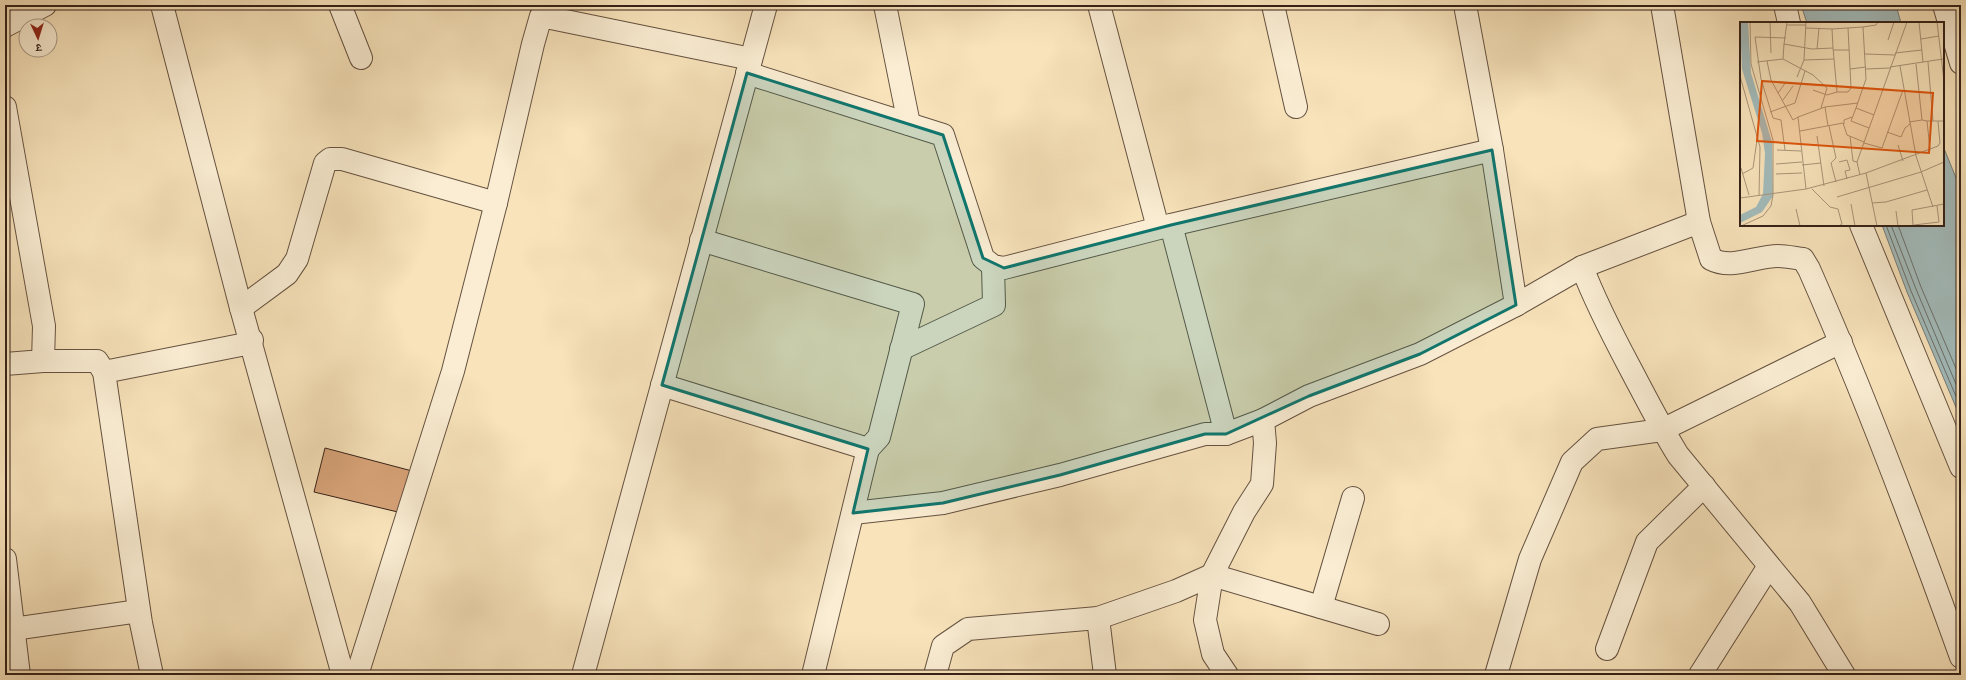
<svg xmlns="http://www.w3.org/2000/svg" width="1966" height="680" font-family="Alegreya,'Noto Serif Devanagari',serif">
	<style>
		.water { fill: #a2bbbb; stroke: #767d79 }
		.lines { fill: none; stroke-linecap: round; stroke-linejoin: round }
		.shore { stroke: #6b6e69; stroke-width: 1 }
		.building { fill: #d9a47a; stroke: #342117 }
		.street-casing { stroke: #655240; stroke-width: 24 }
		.street { stroke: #faedd3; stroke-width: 22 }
		.marked { fill: #0f766e; fill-opacity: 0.2; stroke: #0f766e; stroke-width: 3; stroke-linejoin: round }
		.inset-road { fill: none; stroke: #aa9579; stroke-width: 1 }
		.view { fill: #df560d; fill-opacity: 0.15; stroke: #df560d; stroke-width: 2 }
		.inset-edge { fill: none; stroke: #342117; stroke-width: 2 }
	</style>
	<rect width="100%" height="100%" fill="#f8e3bb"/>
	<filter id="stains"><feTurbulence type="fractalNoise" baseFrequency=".005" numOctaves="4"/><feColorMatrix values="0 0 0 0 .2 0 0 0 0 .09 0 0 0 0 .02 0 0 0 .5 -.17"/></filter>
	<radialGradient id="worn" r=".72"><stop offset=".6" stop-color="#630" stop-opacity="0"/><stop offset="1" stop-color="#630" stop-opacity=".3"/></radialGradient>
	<!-- water -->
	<g class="water">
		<path d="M1801 5H1896L1901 23H1807Z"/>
		<path d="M1943 146 1961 190V419L1907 292 1882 225H1943Z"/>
	</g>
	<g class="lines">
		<!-- shore -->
		<g class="shore">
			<path d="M1886 225 1911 291 1961 408"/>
			<path d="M1891 225 1916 289 1961 396"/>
			<path d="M1898 225 1921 287 1961 380"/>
		</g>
	</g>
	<!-- building -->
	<path class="building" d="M325 448 416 472 402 513 314 492Z"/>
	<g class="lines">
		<!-- street casing -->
		<g class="street-casing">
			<g id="street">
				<path d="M162 5 241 308 343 675"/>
				<path d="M340 5 361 58"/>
				<path d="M885 5 909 124"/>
				<path d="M1099 5 1158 228"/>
				<path d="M1273 5 1296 107"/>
				<path d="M1662 5 1699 222 1711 259C1732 270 1756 256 1778 256 1786 256 1795 258 1803 259L1809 269C1865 396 1914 526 1961 657"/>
				<path d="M1785 5 1789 23"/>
				<path d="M1944 5 1961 63"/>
				<path d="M5 26 45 5"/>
				<path d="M747 73 943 135 983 258 993 266 1004 268 1171 225 1492 150"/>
				<path d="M5 107 44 326 43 361 5 364"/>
				<path d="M1171 225 1226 434"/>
				<path d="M1861 225 1961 467"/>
				<path d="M701 240 913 304 879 437 868 449"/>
				<path d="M1582 267 1699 222"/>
				<path d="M1516 305 1582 267C1595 301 1612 334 1629 366 1645 396 1660 426 1678 455L1800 603 1844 675"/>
				<path d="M241 308 287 274 297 259 325 163 330 159H342L496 203"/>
				<path d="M901 349 994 305 993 266"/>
				<path d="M43 361H97L104 372 141 623 152 675"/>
				<path d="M104 372 251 343 252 340"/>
				<path d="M662 385 868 449 813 675"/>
				<path d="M853 513 943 503 1060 475 1205 434H1226L1263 420 1309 396 1420 354 1516 305 1492 150 1465 5"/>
				<path d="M5 559 19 675"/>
				<path d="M1321 607 1353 498"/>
				<path d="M1098 618 1176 591 1212 575 1378 624"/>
				<path d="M13 629 139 611"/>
				<path d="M1607 649 1647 542 1704 486"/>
				<path d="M357 675 453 371 496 203 533 44 541 16 751 59"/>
				<path d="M583 675 766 5"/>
				<path d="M935 675 943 646 968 629 1098 618 1105 675"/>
				<path d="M1227 675 1213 654 1205 620 1212 575 1244 512 1262 484 1265 443 1263 420"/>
				<path d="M1496 675 1530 559 1572 462 1597 439 1662 430 1841 342"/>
				<path d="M1700 675 1769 566"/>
			</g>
		</g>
		<!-- street -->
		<use href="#street" class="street"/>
	</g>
	<!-- marked area -->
	<path class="marked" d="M747 73 943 135 983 258 1004 268 1171 225 1492 150 1516 305 1420 354 1309 396 1226 434H1205L1060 475 943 503 853 513 868 449 662 385Z"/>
	<!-- overview -->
	<g transform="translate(1740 22)">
		<rect width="204" height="204" fill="#f8e3bb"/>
		<path d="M0 0H8L11 51 32 120 33 174 22 190 0 201V193L16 185 23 172 25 131 22 111 2 47Z" fill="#a2bbbb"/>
		<path class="inset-road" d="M30 0 31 31M47 0 44 22 72 27 93 26 92 7M179 0 183 40M197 0 204 59M47 3H66M66 6 92 7 123 5M181 17 199 14M148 18 154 0M93 26 97 70H108L111 66 108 6M77 27 79 6M93 28H109M155 31 182 28M125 32 155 33M43 37 44 22M64 38 94 37M27 39 31 58 53 98 58 95M17 40 43 37 73 53 87 66 81 86M188 40 193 99M176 42 182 98 187 99M160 44 176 134 193 185M150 45 203 37M110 47 126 45M126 47 150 46M0 54 20 125 19 174M57 55 64 38 66 0M73 68 87 73 97 70M38 71 46 60M43 78 53 64M118 81 85 85 58 95 66 167 126 151 198 124 200 121 198 99M85 85 88 104M116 86 111 99 129 106M30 90 55 81 65 49M134 93 116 86 126 57 123 5 136 3 138 0M169 100 182 98M104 102V98L112 95M89 104 96 136 91 141 96 160M60 109 103 101 107 113 124 120M147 110 161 115 165 106 170 102M77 114 84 164M110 114 113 139 117 140M124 121 142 126 163 68M158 123 163 139M37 128 61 129M45 128 41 98 33 96 21 57 15 15 46 16M190 128 187 99H204M99 140 107 138 110 148 105 149 107 157M36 142 62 140M62 143 81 141M1 146 9 173M126 151 137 204M2 152 13 146 17 118M36 152 62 151M120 153 117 140 167 0M72 167 90 185 98 187 102 202 99 204M97 175 181 150 204 140M0 176 66 167M132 181 146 180 187 168M111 182 115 204M56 187 60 204M156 189 158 204M174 203 199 200 197 184M1 204 23 194 31 184 33 173V118L11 42 10 0M173 204 172 188 204 182"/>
		<path class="view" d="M22 59 193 71 189 131 17 119Z"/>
		<rect width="204" height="204" class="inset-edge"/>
	</g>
	<!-- margin -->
	<rect width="1966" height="680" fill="none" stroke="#f8e3bb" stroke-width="20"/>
	<rect x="6" y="6" width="1954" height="668" fill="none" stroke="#342117" stroke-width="2"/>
	<rect x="10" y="10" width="1946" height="660" fill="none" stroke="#342117"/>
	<!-- north arrow -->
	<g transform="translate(38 38) rotate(176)"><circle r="19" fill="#faedd3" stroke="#ab9b88"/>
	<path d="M0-3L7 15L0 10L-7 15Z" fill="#8f2418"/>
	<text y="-6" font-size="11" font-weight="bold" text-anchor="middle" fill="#342117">उ</text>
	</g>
	<rect width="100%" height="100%" filter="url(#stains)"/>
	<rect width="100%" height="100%" fill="url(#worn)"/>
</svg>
